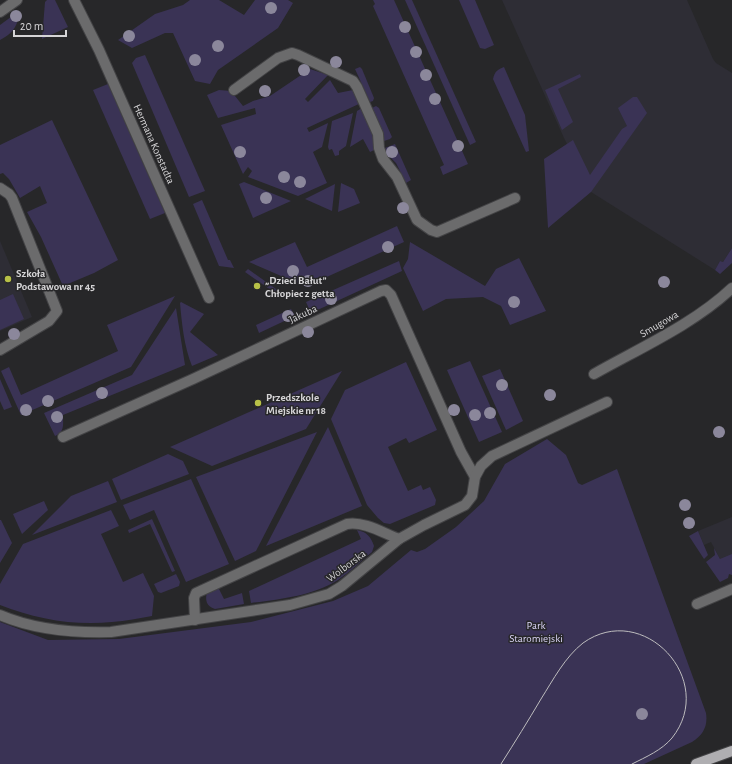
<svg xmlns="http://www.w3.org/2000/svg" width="732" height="764" font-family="'Alegreya Sans',sans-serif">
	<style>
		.built { fill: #2e2d35 }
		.green { fill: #3a3355 }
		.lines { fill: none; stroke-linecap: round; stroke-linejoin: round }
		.minor-casing { stroke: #434345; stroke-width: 12 }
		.major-casing { stroke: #434345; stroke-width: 12 }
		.minor { stroke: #6b6b6c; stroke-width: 10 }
		.major { stroke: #afaeb1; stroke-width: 10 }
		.tram { stroke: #bdbcbe; stroke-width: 1 }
		.tree { fill: #8b879b }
		.poi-dot { fill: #b8c147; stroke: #272729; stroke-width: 1.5 }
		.labels { text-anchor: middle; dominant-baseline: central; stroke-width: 3; stroke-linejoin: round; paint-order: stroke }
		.street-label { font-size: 11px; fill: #d5d4d6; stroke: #272729 }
		.poi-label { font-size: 11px; font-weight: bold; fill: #d5d4d6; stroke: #272729; text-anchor: start }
		.park-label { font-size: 11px; fill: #dcd6f8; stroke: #272729 }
	</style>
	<rect width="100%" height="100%" fill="#272729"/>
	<!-- built -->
	<g class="built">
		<path d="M502 0H687L713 59 716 63 732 73V248L723 262 720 261 715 270 591 192 564 138Z"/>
		<path d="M0 241 32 317 0 331Z"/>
		<path d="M732 517V575L720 559 711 542 704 545 698 531Z"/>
	</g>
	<!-- green -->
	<g class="green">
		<path d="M47 0H55L68 27 42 39 45 2Z"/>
		<path d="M190 0H219L244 15 255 0H288L293 3 278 28 218 70 210 84 195 81 173 33H165L132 48 118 40 155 14 183 5Z"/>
		<path d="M373 0H394L468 164 443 175 440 167 444 165 373 6 375 4Z"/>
		<path d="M405 0H412L476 142 470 145Z"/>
		<path d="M459 0H475L494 45 485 49 480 48Z"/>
		<path d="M15 14 19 15C17 28 11 34 0 40V25Z"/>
		<path d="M145 55 205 191 189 197 132 63 136 58Z"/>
		<path d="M360 67 362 69 374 98 373 101 370 102 355 69Z"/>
		<path d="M504 67 525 115 529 151 526 152 493 79C495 71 497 70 504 67Z"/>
		<path d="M310 69 328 75 305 99 308 102 330 80 338 93 353 90 361 103 307 128 309 132 328 123 322 147 313 152 327 183 298 196 248 177 252 171 248 167 243 174 221 125 256 114 255 108 218 118 207 95 219 90 231 91 243 106 253 101 270 96Z"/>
		<path d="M580 74 581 77 558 89 573 122 562 130 545 90Z"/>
		<path d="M108 84 165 213 150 219 93 90Z"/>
		<path d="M633 97H637L647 113 591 192 548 228 544 159 573 140 590 175 622 129 627 126 618 108Z"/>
		<path d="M376 106 379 108 392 137 390 139 384 141 380 128 372 108Z"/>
		<path d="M362 108C368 121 378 136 374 150L370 152 363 139 350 147 357 111Z"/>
		<path d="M353 113 346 146 339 151V155L335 156 332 149 329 150 328 147 332 121Z"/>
		<path d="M52 120 118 260 94 273 63 286 41 237 27 212 47 203 40 186 20 198 9 179 3 173 0 174V145Z"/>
		<path d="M395 144 411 180 406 183 396 163 387 154 385 148Z"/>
		<path d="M244 182 291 201 253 218 239 184Z"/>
		<path d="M341 183 354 189 360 203 338 212Z"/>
		<path d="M335 184 332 211 305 199Z"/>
		<path d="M202 200 228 260H230L234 268 219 266 193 204Z"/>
		<path d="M397 226 404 242 309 285 295 282 249 262 295 242 307 267Z"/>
		<path d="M410 242 485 286 496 269 519 258 546 311 510 325 501 306 483 297 446 299 423 311 403 268 408 259Z"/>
		<path d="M732 248V263L720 274 715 270 720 261 723 262Z"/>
		<path d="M399 261 402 271 311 313 306 302Z"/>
		<path d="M248 269 276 289 275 293 245 272Z"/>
		<path d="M13 294 24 319 0 330V300Z"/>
		<path d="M175 296 131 367 21 415 1 371 9 367 21 395 118 351 107 325Z"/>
		<path d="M181 302 204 314 190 332 218 355 192 366C184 346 182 325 180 303Z"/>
		<path d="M176 308 185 365 63 415C63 424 65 432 55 436L44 413 132 375Z"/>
		<path d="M291 309 295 316 259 333 256 325Z"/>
		<path d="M470 361 502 432 479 442 447 370Z"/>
		<path d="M406 362 437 430 409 443 406 438 388 447 408 491 421 485 423 490 430 487 436 500 435 505 390 524 384 523 378 518 367 505 331 419 345 390Z"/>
		<path d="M500 369 523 421 506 430 482 376Z"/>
		<path d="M342 371 306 429 212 466 170 447Z"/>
		<path d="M0 379 12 407 4 410 0 401Z"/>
		<path d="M328 427 362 506 266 546Z"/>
		<path d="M317 432 256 551 235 561 196 477Z"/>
		<path d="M547 439 566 455 578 483 582 485 617 469 706 713C708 726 703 735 692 742L644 764H0V622L48 640 119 639 251 622 333 601 368 586 411 550 417 552 425 549 456 527 484 501 505 464Z"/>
		<path d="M168 454 183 461 189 474 121 500 112 479Z"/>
		<path d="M191 479 229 564 186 582 154 510 130 520 123 505Z"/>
		<path d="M108 481 117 502 32 535 71 496Z"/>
		<path d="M44 501 48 510 22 534 13 514Z"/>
		<path d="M111 510 119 526 101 534 123 582 143 573 154 596 152 616C139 618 126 621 112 622 75 626 35 619 0 605V584L23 544Z"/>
		<path d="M152 519 175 571 172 572 150 524 129 533 128 530Z"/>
		<path d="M0 520H1L12 543 0 563Z"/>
		<path d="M357 530C367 532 371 537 374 546L372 552C361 561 350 572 338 580 312 596 281 599 251 603L249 591 361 539Z"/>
		<path d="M698 531 708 555 704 559 689 536Z"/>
		<path d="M714 548 720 559 732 554V575L729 574 728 578 720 582 706 562 715 555Z"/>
		<path d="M176 574 180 582 179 586 161 593 158 592 154 584Z"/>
		<path d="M218 587 224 599 242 593 244 604 215 609C206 606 205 600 207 592Z"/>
	</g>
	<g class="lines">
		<!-- minor casing -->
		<g class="minor-casing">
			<g id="minor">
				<path d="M74 0 99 50 209 298"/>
				<path d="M0 12 17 0"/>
				<path d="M234 90 278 58 292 53 298 55 353 81 357 87 378 134 379 148 383 159 397 177 417 220 431 230 437 232 515 198"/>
				<path d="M0 188 9 194 12 198 57 311 49 321 0 350"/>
				<path d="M594 374C640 348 694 324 732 288"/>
				<path d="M63 437 193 379 381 291 386 290 391 295 461 452 475 477"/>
				<path d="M697 604 732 589"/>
				<path d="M0 615C35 630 74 633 111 632L290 605 329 594 342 586 399 539 424 525 465 505 472 496 475 477 481 466 492 456 607 402"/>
				<path d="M195 620 194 598 196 593 347 524C364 521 383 533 399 539"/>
			</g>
		</g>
		<!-- major casing -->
		<g class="major-casing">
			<path id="major" d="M696 764 732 751"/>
		</g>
		<!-- minor -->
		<use href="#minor" class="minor"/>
		<!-- major -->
		<use href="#major" class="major"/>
		<!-- tram -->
		<path class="tram" d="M501 764C515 742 528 721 541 699 553 680 565 657 583 643 643 600 718 680 672 738 662 750 646 757 632 764"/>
	</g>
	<!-- trees -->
	<g class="tree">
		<circle cx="271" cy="8" r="6"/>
		<circle cx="16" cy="16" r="6"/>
		<circle cx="405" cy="27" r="6"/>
		<circle cx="129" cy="36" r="6"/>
		<circle cx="218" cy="46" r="6"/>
		<circle cx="416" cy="52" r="6"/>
		<circle cx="195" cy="60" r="6"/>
		<circle cx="336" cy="62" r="6"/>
		<circle cx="304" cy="70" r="6"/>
		<circle cx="426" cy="75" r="6"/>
		<circle cx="265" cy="91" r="6"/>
		<circle cx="435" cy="99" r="6"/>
		<circle cx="458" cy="146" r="6"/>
		<circle cx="240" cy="152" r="6"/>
		<circle cx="392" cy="152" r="6"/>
		<circle cx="284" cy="177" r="6"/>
		<circle cx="300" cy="182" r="6"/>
		<circle cx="266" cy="198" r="6"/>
		<circle cx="403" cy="208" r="6"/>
		<circle cx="388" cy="247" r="6"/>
		<circle cx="293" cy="271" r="6"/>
		<circle cx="308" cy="281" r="6"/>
		<circle cx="664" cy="282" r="6"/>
		<circle cx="331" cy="299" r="6"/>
		<circle cx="514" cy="302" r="6"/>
		<circle cx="288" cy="316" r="6"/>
		<circle cx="308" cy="332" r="6"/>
		<circle cx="14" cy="334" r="6"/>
		<circle cx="502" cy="385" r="6"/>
		<circle cx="102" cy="393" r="6"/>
		<circle cx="550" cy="395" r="6"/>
		<circle cx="48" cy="401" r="6"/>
		<circle cx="26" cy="410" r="6"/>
		<circle cx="454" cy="410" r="6"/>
		<circle cx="490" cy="413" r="6"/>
		<circle cx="475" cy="415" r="6"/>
		<circle cx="57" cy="417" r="6"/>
		<circle cx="719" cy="432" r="6"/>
		<circle cx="685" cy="505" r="6"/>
		<circle cx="689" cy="523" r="6"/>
		<circle cx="642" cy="714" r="6"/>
	</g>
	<!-- markers -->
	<g class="poi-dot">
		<circle cx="8" cy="279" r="4"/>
		<circle cx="257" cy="286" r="4"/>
		<circle cx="258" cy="403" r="4"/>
	</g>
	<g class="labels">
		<!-- street labels -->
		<g class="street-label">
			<text transform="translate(154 144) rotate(66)">Hermana Konstadta</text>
			<text transform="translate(303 314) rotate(-25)">Jakuba</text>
			<text transform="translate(659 324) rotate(-30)">Smugowa</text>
			<text transform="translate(346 566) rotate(-37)">Wolborska</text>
		</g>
		<!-- poi labels -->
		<g class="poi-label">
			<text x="16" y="273">Szkoła<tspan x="16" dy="13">Podstawowa nr 45</tspan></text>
			<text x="265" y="280">„Dzieci Bałut”<tspan x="265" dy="13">Chłopiec z getta</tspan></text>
			<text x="266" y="397">Przedszkole<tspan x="266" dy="13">Miejskie nr 18</tspan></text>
		</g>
		<!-- park labels -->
		<g class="park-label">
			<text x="536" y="625">Park<tspan x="536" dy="13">Staromiejski</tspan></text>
		</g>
	</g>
	<!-- scale -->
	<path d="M14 30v6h52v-6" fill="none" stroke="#d5d4d6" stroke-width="2"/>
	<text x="20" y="30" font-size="12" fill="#d5d4d6" stroke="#272729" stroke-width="3" paint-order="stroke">20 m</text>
</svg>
